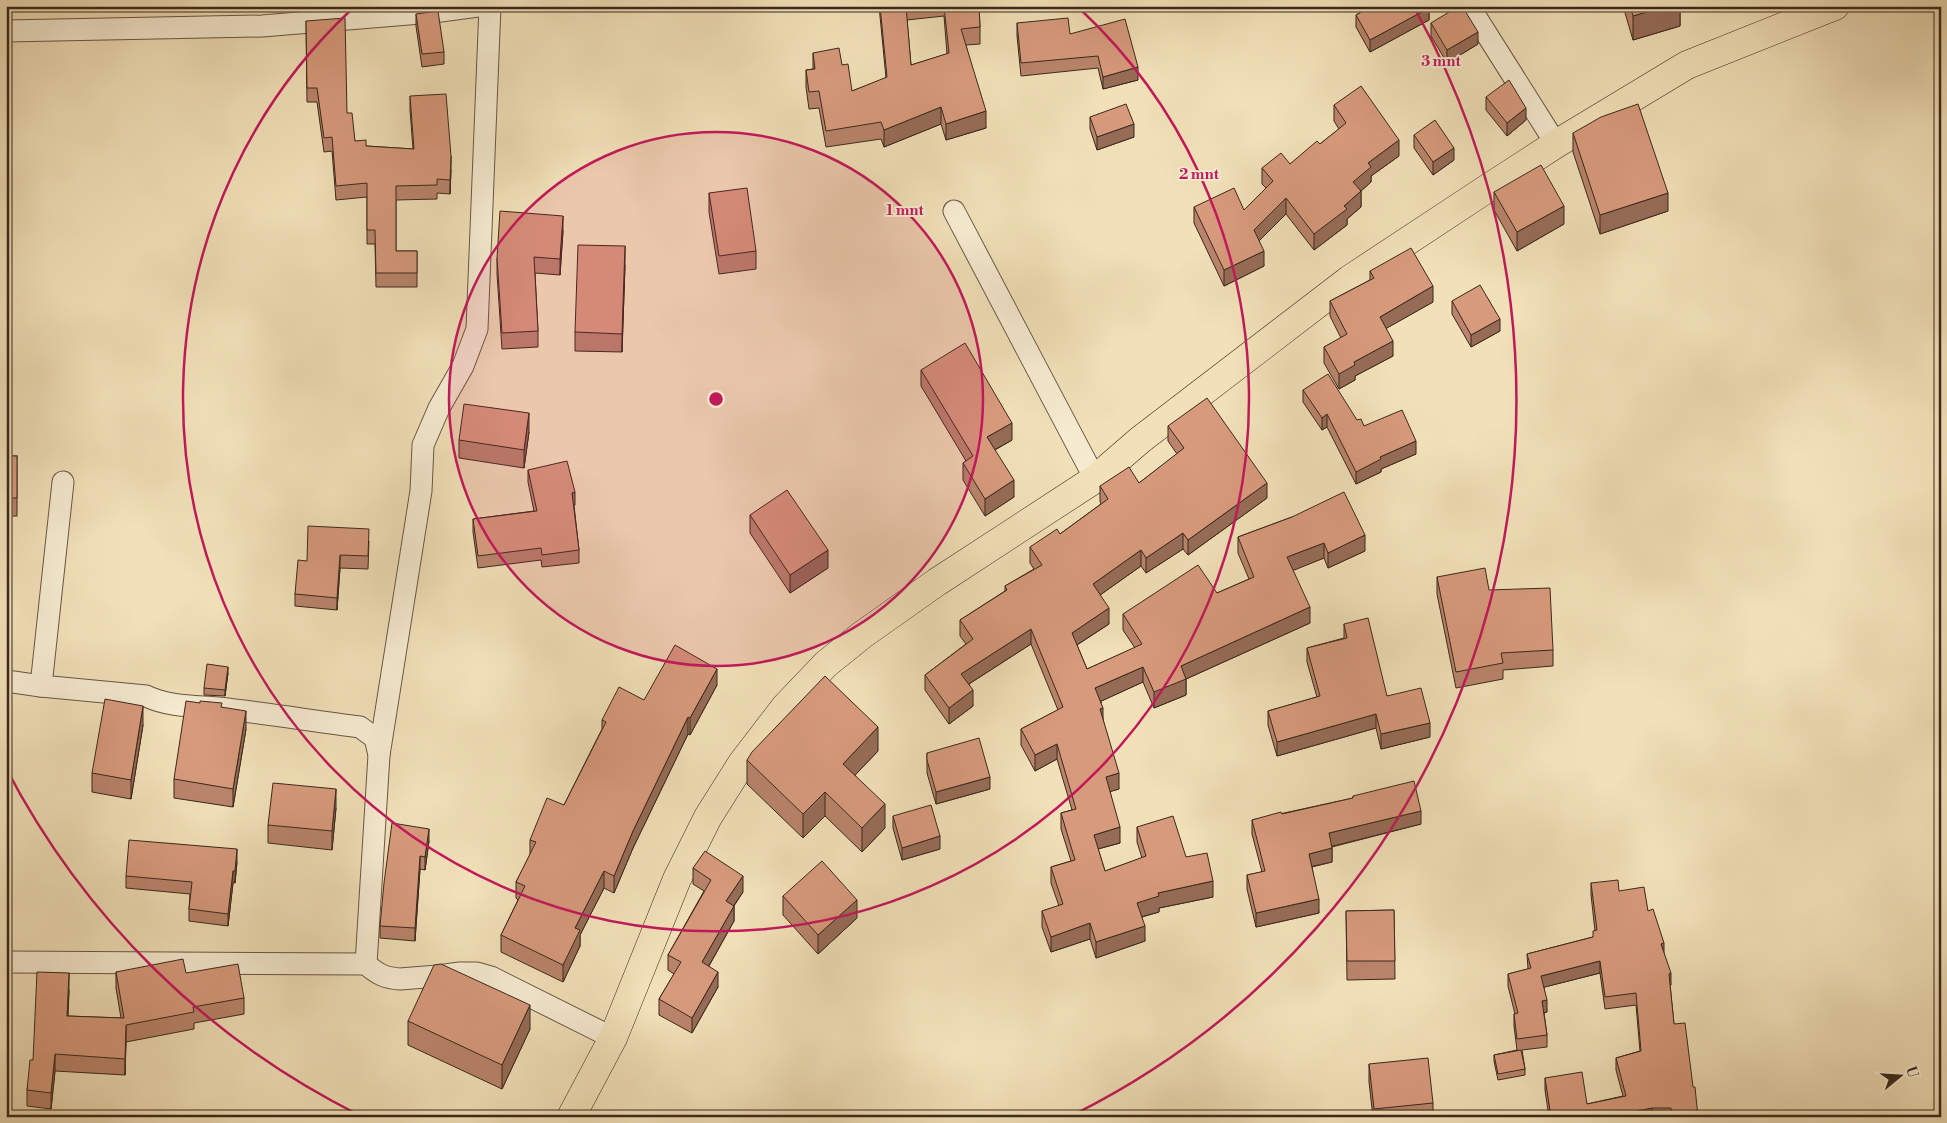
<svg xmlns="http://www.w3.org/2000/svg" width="1947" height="1123" font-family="'Libre Bodoni',serif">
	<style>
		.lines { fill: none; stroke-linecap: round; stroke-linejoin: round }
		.minor-casing { stroke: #685644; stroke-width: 23 }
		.highway-casing { stroke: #3b281d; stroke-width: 29 }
		.minor { stroke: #f6ebd1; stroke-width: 21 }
		.highway { stroke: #f1e0b8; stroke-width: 28 }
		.wall { fill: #b9846b; stroke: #3b281d; fill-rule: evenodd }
		.shaded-wall { fill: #966c57; stroke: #3b281d }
		.building { fill: #d79a7c; stroke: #3b281d }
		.ring { fill: none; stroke: #c2185b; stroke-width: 2.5 }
		.centre { fill: #c2185b; stroke: #f6ebd1; stroke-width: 2.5 }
		.ring-label { font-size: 15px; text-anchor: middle; font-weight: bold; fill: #c2185b; stroke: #f6ebd1; stroke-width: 4; stroke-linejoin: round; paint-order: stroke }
	</style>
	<rect width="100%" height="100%" fill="#f1e0b8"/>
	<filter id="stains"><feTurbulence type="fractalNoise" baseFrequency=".004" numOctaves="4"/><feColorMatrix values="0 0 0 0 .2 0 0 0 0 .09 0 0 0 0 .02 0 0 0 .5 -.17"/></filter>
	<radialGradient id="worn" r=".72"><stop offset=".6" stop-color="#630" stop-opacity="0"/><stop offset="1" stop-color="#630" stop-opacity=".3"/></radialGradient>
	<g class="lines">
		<!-- minor casing -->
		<g class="minor-casing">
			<g id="minor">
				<path d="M1469 6 1556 144"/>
				<path d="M6 31 262 26 433 12 478 6"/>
				<path d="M954 211 1095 479"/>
				<path d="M63 482 41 686 146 696C170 707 193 706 218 708 265 713 313 721 360 727L375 738 379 755 366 964C377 974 385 978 400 979L438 976 460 973H477L491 977 613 1038"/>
				<path d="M6 681 41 686"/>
				<path d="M379 755 421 491 423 445 439 408 463 366 477 329 490 6"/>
				<path d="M6 962 366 964"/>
			</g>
		</g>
		<!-- highway casing -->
		<g class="highway-casing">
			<path id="highway" d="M571 1117 613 1038 677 879 708 817 742 763 785 707 826 664 862 635 937 582 1095 479 1140 440 1350 279 1488 188 1556 144 1687 65 1835 6"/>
		</g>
		<!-- minor -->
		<use href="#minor" class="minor"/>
		<!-- highway -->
		<use href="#highway" class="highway"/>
	</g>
	<!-- wall -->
	<g class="wall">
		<path d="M879 6H979L980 27V44L966 45 986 128 946 140 941 124 884 147 881 139 826 147 819 108 809 109 806 87V70L813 69V53L842 65 852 91 886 78ZM944 16 947 54 911 65 907 20Z"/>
		<path d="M1365 6H1429V20L1370 52 1356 27V15L1366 9Z"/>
		<path d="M1623 6H1680V26L1633 40Z"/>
		<path d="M416 14 444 52V64L422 67 416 26Z"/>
		<path d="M306 21 347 113 355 141 366 146 413 149 410 110V96L451 170 450 194 437 193V199L396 200V251H417V287H376L375 244H367V197L336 200 332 151 324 152 317 102H307Z"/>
		<path d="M1017 23 1070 34 1138 80 1103 89 1098 68 1021 76 1017 36Z"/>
		<path d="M1431 23 1478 44 1447 63 1431 36Z"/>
		<path d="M1486 97 1526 120 1507 136 1486 110Z"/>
		<path d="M1334 105 1399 156 1371 176V182L1361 191V207L1347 219V225L1314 250 1286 214 1259 241 1264 266 1224 286 1194 223V207L1244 210 1266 188 1262 184V168L1290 164 1320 144 1339 129 1334 121Z"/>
		<path d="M1090 117 1134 137 1097 150 1090 129Z"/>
		<path d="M1573 133 1668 211 1600 234 1573 152Z"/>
		<path d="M1414 135 1454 160 1433 175 1414 148Z"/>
		<path d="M1494 192 1564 224 1517 251 1494 210Z"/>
		<path d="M709 193 756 251V269L719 274 709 212Z"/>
		<path d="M563 231 560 275 535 273 538 331V347L502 349 497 274V258Z"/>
		<path d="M625 265 622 352 575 351V332Z"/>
		<path d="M1370 271 1433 302 1386 328 1393 356 1355 376V380L1339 389 1324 363V347L1341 338 1330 316V301L1370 280Z"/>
		<path d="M1452 301 1500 331 1471 347 1452 314Z"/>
		<path d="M921 370 1012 440 995 450 1014 497 985 516 963 480V463L966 461 921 386Z"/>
		<path d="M1303 390 1357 420 1364 426 1416 454 1381 469V472L1356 484 1327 427 1322 430 1303 402Z"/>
		<path d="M1168 426 1267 498 1188 555 1183 549 1146 573 1141 566 1100 595 1109 624 1077 645 1087 669 1135 648 1123 630V614L1217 593 1249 579 1238 553V537L1292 517 1365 551 1328 568 1324 558 1293 570 1310 623 1186 679V695L1154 708 1143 682 1101 701 1103 720 1119 789 1110 791 1120 843 1098 849 1105 871 1142 858 1137 842V827L1186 857 1213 897 1159 908V912L1142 917 1145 941 1096 958 1090 939 1051 952 1042 927V911L1059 906 1051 883V867L1071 861 1061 829V813L1072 810 1057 759 1035 771 1021 745V729L1058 710 1031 644 969 684 973 706 949 724 925 690V675L966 644 960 636V620L1005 591V586L1034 569 1030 563V547L1060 534 1101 504 1100 501V486L1139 483 1177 454 1168 441Z"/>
		<path d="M529 432 524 468 459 458V440Z"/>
		<rect x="6" y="456" width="11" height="60"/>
		<path d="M528 470 575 505H574L579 550V563L542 567 541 560 478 568 473 532V519L534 511 528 482Z"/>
		<path d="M750 515 828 568 790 593 750 533Z"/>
		<path d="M369 541 368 569 340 568 337 610 295 606V594L307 561Z"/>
		<path d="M1437 577 1489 590 1553 650V666L1503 670V679L1456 688 1437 594Z"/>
		<path d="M1344 624 1387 696 1430 737 1381 749 1376 728 1277 756 1268 725V711L1317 697 1307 662V648L1344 638Z"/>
		<path d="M228 673 225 696 204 695V688Z"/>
		<path d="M717 685 690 735 688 734 633 848 614 893 604 888 580 935V946L563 982 501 952V935L518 900 516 898V882L530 855V840L564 805 602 729V720L644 700Z"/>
		<path d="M222 707 246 729 233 807 174 798V779Z"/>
		<path d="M143 725 131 799 92 792V773Z"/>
		<path d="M878 751 855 775 885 828 862 852 825 816 803 838 747 784V760Z"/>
		<path d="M927 753 990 789 936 804 927 773Z"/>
		<path d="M1353 796 1421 824 1332 847V862L1312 867 1319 913 1256 927 1247 889V875L1262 872 1252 834V820L1353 798Z"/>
		<path d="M336 808 332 850 268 843V825Z"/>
		<path d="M893 816 940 849 902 860 893 828Z"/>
		<path d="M429 841 425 870 420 869 415 941 380 938V926Z"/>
		<path d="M237 862 235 883H233L228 926 189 921V909L190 894 126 888V876Z"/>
		<path d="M693 868 743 892 734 906V921L709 966 718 987 692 1033 659 1015V999L674 974 668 970V955L704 891 693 884Z"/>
		<path d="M1591 883 1619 891 1648 911 1664 954 1671 985H1670L1674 1024 1698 1117H1549L1545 1090V1078L1587 1104 1623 1096 1616 1070V1058L1640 1051 1636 1005 1605 1009 1600 973 1544 987 1547 1012 1544 1013 1547 1035V1047L1522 1050 1525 1069V1075L1498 1080 1494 1061V1055L1517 1050 1514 1026V1014H1515L1508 986V974L1528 969 1527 954 1593 937 1595 931 1591 895Z"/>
		<path d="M783 896 857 918 818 954 783 915Z"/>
		<path d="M1394 910 1395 979 1347 980 1346 911Z"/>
		<path d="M116 972 186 973 244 998V1014L194 1023V1029L126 1042 125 1075 55 1071 51 1109 27 1106V1090L33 1060 69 990 68 1016 121 1018 116 988Z"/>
		<path d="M408 1021 530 1029 502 1089 408 1045Z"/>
		<path d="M1369 1064 1433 1103V1117H1373L1369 1082Z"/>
	</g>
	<!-- shaded-wall -->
	<g class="shaded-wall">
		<path d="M1667 6H1680V26L1633 40V16Z"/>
		<path d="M1429 8V20L1370 52V40Z"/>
		<path d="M1478 32V44L1447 63V50Z"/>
		<path d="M1138 67V80L1103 89V77Z"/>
		<path d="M941 107V124L884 147V130Z"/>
		<path d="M1526 108V120L1507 136V123Z"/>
		<path d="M986 111V128L946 140V124Z"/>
		<path d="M1134 124V137L1097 150V137Z"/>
		<path d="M1399 140V156L1371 176V182L1353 198V182L1368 163Z"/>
		<path d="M1454 148V160L1433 175V162Z"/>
		<path d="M451 156V170L450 194V180Z"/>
		<path d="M1361 191V207L1347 219V225L1314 250V234L1344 206Z"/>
		<path d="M1668 193V211L1600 234V215Z"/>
		<path d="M1286 198V214L1254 246V230Z"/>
		<path d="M1564 206V224L1517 251V232Z"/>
		<path d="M563 216V231L560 275V259Z"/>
		<path d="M625 246V265L622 352V334Z"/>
		<path d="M1264 251V266L1224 286V270Z"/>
		<path d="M1433 286V302L1380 332V317Z"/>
		<path d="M1500 319V331L1471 347V335Z"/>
		<path d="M1393 341V356L1355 376V380L1339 389V374L1354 362Z"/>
		<path d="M529 413V432L524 468V450Z"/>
		<path d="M1327 414V427L1322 430V418Z"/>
		<path d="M1012 423V440L987 454V437Z"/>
		<path d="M1416 441V454L1381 469V472L1356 484V472L1380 457Z"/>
		<path d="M1014 480V497L985 516V499Z"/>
		<path d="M1267 483V498L1188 555V540Z"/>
		<path d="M575 492V505H572V493Z"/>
		<path d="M1183 533V549L1146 573V558Z"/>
		<path d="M1365 535V551L1328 568V553Z"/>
		<path d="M1324 543V558L1287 573V557Z"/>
		<path d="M828 550V568L790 593V575Z"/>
		<path d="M1141 550V566L1093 600V584Z"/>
		<path d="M340 555V568L337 610V598Z"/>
		<path d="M1310 607V623L1186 679V695L1154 708V692L1181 666Z"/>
		<path d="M1109 608V624L1072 648V633Z"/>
		<path d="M1031 629V644L961 689V674Z"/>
		<path d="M228 667V673L225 696V690Z"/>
		<path d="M1143 667V682L1095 704V688Z"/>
		<path d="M717 669V685L690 735V718Z"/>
		<path d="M973 690V706L949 724V708Z"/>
		<path d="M143 706V725L131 799V780Z"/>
		<path d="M1103 708V724L1100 709Z"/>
		<path d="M246 711V729L233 807V789Z"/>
		<path d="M1376 714V728L1277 756V742Z"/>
		<path d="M688 717V734L633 848 614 893V876L633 831Z"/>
		<path d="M1430 723V737L1381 749V734Z"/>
		<path d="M878 727V751L843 788V764Z"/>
		<path d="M1057 744V759L1035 771V755Z"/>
		<path d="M1119 773V789L1106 793V777Z"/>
		<path d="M990 777V789L936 804V792Z"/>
		<path d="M336 789V808L332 850V831Z"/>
		<path d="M825 792V816L803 838V814Z"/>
		<path d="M885 804V828L862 852V828Z"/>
		<path d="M1421 811V824L1329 847V833Z"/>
		<path d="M1120 827V843L1094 850V835Z"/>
		<path d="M429 829V841L425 870V857Z"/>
		<path d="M940 836V849L902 860V848Z"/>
		<path d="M1332 848V862L1309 867V854Z"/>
		<path d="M237 849V862L235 883V871Z"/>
		<path d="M420 856V869L415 941V928Z"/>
		<path d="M233 871V883L228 926V914Z"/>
		<path d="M604 871V888L580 935V946L563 982V965L575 928Z"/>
		<path d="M743 876V892L726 917V901Z"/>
		<path d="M1213 881V897L1159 908V912L1137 918V903L1158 893Z"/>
		<path d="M1319 899V913L1256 927V913Z"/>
		<path d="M857 900V918L818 954V935Z"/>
		<path d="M734 906V921L702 978V962Z"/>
		<path d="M1090 923V939L1051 952V937Z"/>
		<path d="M1145 926V941L1096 958V942Z"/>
		<path d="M1664 943V955L1661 944Z"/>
		<path d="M1600 961V973L1541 988V976Z"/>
		<path d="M718 972V987L692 1033V1018Z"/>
		<path d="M69 973V990L67 1033V1016Z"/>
		<path d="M1671 973V985L1669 986V974Z"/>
		<path d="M1547 1000V1012L1542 1013V1001Z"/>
		<path d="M530 1005V1029L502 1089V1065Z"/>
		<path d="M126 1025V1042L125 1075V1059Z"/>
		<path d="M55 1054V1071L51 1109V1093Z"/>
		<path d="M1652 1108V1117H1636L1637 1111Z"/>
	</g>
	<!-- building -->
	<g class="building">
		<path d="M880 6H906L911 65 949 53 944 6H979L980 27 961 29 986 111 946 124 941 107 884 130 881 122 826 131 819 91 809 92 806 70 815 69 813 53 839 48 842 65 848 64 852 91 887 77Z"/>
		<path d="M1369 6H1429V8L1370 40 1356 15 1369 8Z"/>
		<path d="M1459 6H1462L1478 32 1447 50 1431 23Z"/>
		<path d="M1630 6H1667L1633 16Z"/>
		<path d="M438 11 444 52 422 54 416 14Z"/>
		<path d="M345 18 347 113H352L355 141 366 140V146L414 149 410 96 446 94 451 156 450 180 437 179V185L396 186V251H417V273H376L375 230H367V183L336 186 332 137 324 138 317 88H307L306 21Z"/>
		<path d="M1068 18 1070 34 1125 19 1138 67 1103 77 1098 56 1021 63 1017 23Z"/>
		<path d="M1509 80 1526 108 1507 123 1486 97Z"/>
		<path d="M1361 86 1399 140 1368 163 1371 167 1353 182 1361 191 1344 206 1347 209 1314 234 1286 198 1254 230 1264 251 1224 270 1194 207 1234 188 1244 210 1273 181 1262 168 1281 153 1290 164 1317 141 1320 144 1346 123 1334 105Z"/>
		<path d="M1126 104 1134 124 1097 137 1090 117Z"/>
		<path d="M1638 104 1668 193 1600 215 1573 133 1601 117Z"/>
		<path d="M1435 120 1454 148 1433 162 1414 135Z"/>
		<path d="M1541 165 1564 206 1517 232 1494 192Z"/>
		<path d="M747 188 756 251 719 256 709 193Z"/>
		<path d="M500 211 563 216 560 259 534 257 538 331 502 333 497 258Z"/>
		<path d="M578 245 625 246 622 334 575 332Z"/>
		<path d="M1411 248 1433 286 1380 317 1393 341 1354 362 1355 365 1339 374 1324 347 1347 334 1330 301 1374 278 1370 271Z"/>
		<path d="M1480 285 1500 319 1471 335 1452 301Z"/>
		<path d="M965 343 1012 423 987 437 1014 480 985 499 963 463 973 456 921 370Z"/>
		<path d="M1328 374 1357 420 1361 419 1364 426 1402 410 1416 441 1380 457 1381 459 1356 472 1327 414 1322 418 1303 390Z"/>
		<path d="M1207 398 1267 483 1188 540 1183 533 1146 558 1141 550 1093 584 1109 608 1072 633 1087 669 1142 644 1123 614 1198 565 1217 593 1254 577 1238 537 1292 517 1344 492 1365 535 1328 553 1324 543 1287 557 1310 607 1181 666 1186 679 1154 692 1143 667 1095 688 1103 708 1100 709 1119 773 1106 777 1120 827 1094 835 1105 871 1146 856 1137 827 1173 816 1186 857 1207 853 1213 881 1158 893 1159 896 1137 903 1145 926 1096 942 1090 923 1051 937 1042 911 1063 904 1051 867 1075 860 1061 813 1076 809 1057 744 1035 755 1021 729 1063 707 1031 629 961 674 973 690 949 708 925 675 973 639 960 620 1007 590 1005 586 1042 565 1030 547 1057 529 1060 534 1108 499 1100 486 1129 467 1139 483 1184 448 1168 426Z"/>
		<path d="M464 404 529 413 524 450 459 440Z"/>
		<rect x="6" y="456" width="11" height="42"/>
		<path d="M567 461 575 492 572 493 579 550 542 555 541 548 478 556 473 519 537 511 528 470Z"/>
		<path d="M787 490 828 550 790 575 750 515Z"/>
		<path d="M308 526 369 529 368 556 340 555 337 598 295 594 298 560 307 561Z"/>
		<path d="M1485 568 1489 590 1550 588 1553 650 1501 653 1503 663 1456 672 1437 577Z"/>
		<path d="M1368 618 1387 696 1421 688 1430 723 1381 734 1376 714 1277 742 1268 711 1320 696 1307 648 1347 638 1344 624Z"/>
		<path d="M675 645 717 669 690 718 688 717 633 831 614 876 604 871 575 928 580 930 563 965 501 935 525 886 516 882 536 842 530 840 547 798 564 805 606 722 602 720 619 687 644 700Z"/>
		<path d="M207 664 228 667 225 690 204 688Z"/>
		<path d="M825 676 878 727 843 764 885 804 862 828 825 792 803 814 747 760 752 752Z"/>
		<path d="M105 699 143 706 131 780 92 773Z"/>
		<path d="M186 701 200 703V701L222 703 221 707 246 711 233 789 174 779Z"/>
		<path d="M979 738 990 777 936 792 927 760V753Z"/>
		<path d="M1414 781 1421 811 1329 833 1332 848 1309 854 1319 899 1256 913 1247 875 1265 871 1252 820 1281 812 1282 814 1353 798V796Z"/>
		<path d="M273 783 336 789 332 831 268 825Z"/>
		<path d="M931 805 940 836 902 848 893 816Z"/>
		<path d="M392 823 429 829 425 857 420 856 415 928 380 926 384 883Z"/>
		<path d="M129 840 237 849 235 871H233L228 914 189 909 192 882 126 876Z"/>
		<path d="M705 851 743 876 726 901 734 906 702 962 718 972 692 1018 659 999 681 962 668 955 711 880 693 868Z"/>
		<path d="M822 861 857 900 818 935 783 896Z"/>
		<path d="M1618 880 1619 891 1644 887 1648 911 1653 909 1664 943 1661 944 1671 973 1669 974 1674 1024 1685 1023 1693 1087H1695L1698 1117H1672L1671 1108H1652L1637 1111 1636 1117H1551L1545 1078 1582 1072 1587 1104 1626 1096 1616 1058 1641 1051 1636 993 1605 997 1600 961 1541 976 1547 1000 1542 1001 1547 1035 1517 1039 1514 1014 1518 1013 1508 974 1531 968 1527 954 1593 937V931L1597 930 1591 883Z"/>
		<path d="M1394 910 1395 961H1347L1346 911Z"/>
		<path d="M183 959 186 973 238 964 244 998 193 1007 194 1012 126 1025 125 1059 55 1054 51 1093 27 1090 30 1060H33L37 972 69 973 67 1016 124 1018 116 972Z"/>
		<path d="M441 964 530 1005 502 1065 408 1021 434 965Z"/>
		<path d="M1521 1050 1525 1069 1498 1074 1494 1055Z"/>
		<path d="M1428 1058 1433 1103 1374 1109 1369 1064Z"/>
	</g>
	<!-- distance rings -->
	<circle cx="716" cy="399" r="267" fill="#c2185b" fill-opacity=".12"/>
	<g class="ring">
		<circle cx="716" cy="399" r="267"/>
		<path d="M1080 9A533 533 0 1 1 352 9"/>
		<path d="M359 1115A800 800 0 0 1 6 768M1416 11A800 800 0 0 1 1073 1115"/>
	</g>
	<circle cx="716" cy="399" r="8" class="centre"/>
	<g class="ring-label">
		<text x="1441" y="66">3 mnt</text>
		<text x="1199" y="179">2 mnt</text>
		<text x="905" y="215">1 mnt</text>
	</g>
	<!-- margin -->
	<rect width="1947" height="1123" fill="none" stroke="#f1e0b8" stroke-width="25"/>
	<rect x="8" y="8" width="1932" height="1108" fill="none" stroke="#3b281d" stroke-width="2.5"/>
	<rect x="12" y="12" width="1922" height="1098" fill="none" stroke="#3b281d"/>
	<!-- north arrow -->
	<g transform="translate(1900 1076) rotate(72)" stroke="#f6ebd1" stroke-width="4" paint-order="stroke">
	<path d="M0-4L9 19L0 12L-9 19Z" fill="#3b281d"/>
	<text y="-8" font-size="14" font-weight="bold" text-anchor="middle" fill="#3b281d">U</text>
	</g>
	<rect width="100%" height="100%" filter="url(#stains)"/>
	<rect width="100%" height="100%" fill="url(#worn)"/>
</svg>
